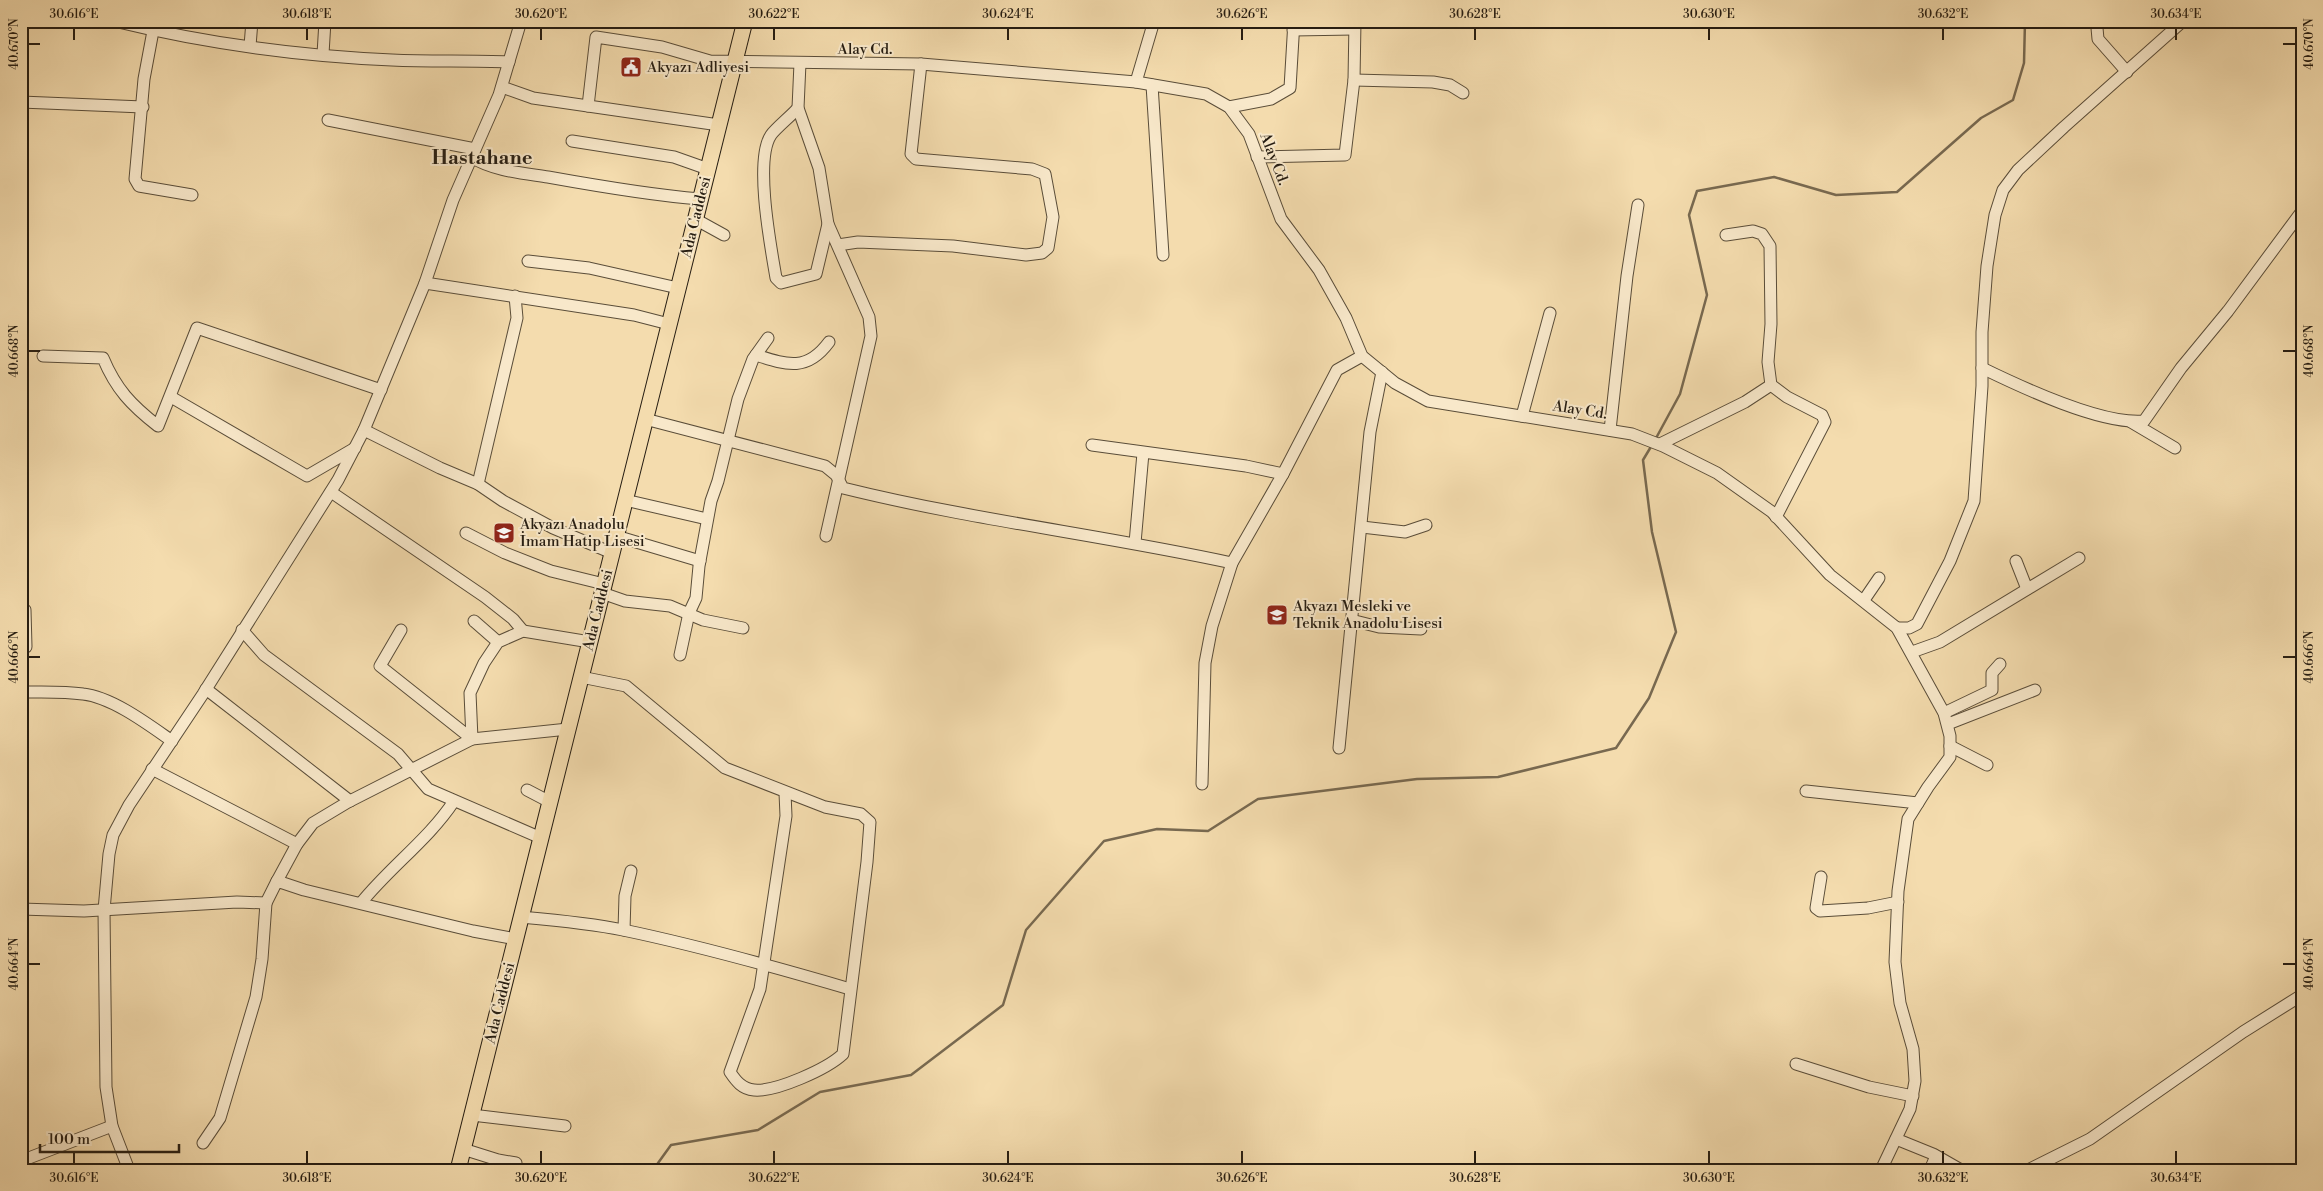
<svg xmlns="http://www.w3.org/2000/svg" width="2323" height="1191" font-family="'Libre Bodoni',serif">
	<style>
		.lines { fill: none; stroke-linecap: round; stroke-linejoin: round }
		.stream { stroke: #786950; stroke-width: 2.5 }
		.minor-casing { stroke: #5a4d39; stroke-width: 13 }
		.major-casing { stroke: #261d12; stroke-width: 17 }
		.minor { stroke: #f8e8ca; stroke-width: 11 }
		.major { stroke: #f4dcae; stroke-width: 15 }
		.ticks { fill: none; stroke: #261d12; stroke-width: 2 }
		.labels { text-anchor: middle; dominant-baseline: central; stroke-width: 4; stroke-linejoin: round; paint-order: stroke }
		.street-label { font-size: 15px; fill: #261d12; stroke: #f8e8ca }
		.poi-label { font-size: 15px; fill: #261d12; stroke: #f8e8ca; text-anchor: start }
		.district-label { font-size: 20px; font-weight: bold; fill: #261d12; stroke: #f8e8ca }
		.neatline { fill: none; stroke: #261d12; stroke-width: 2 }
		.ticks-label { font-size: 12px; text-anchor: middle; fill: #261d12 }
	</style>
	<rect width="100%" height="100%" fill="#f4dcae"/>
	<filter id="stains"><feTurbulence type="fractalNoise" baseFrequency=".004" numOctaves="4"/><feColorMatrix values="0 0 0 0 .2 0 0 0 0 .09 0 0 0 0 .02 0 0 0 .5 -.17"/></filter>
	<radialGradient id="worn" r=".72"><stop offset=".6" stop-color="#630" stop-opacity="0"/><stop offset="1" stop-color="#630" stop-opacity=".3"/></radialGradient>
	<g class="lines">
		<!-- stream -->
		<g class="stream">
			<path d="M1655 440 1680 394 1707 295 1689 215 1697 191 1774 177 1836 195 1897 192 1981 118 2013 100 2024 63 2025 21"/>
			<path d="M653 1170 671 1145 758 1130 820 1092 911 1075 1003 1005 1026 930 1104 841 1157 829 1208 831 1258 799 1417 779 1498 777 1616 748 1649 698 1676 632 1652 532 1643 460 1652 445"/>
		</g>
		<!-- minor casing -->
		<g class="minor-casing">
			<g id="minor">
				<path d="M114 21C204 43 299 56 392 60 431 62 470 60 509 62"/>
				<path d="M2097 28 2098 39 2127 72"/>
				<path d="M1293 30 1354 29"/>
				<path d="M153 31 144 79 135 179 139 186 192 195"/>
				<path d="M250 46 252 21"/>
				<path d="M323 54 325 21"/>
				<path d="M800 63 798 108 819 168 828 224 869 317 871 336 826 536"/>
				<path d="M1354 80 1433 82 1450 85 1463 93"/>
				<path d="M1136 82 1154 21"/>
				<path d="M1152 85 1163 255"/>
				<path d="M502 87 533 98 719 125"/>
				<path d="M21 102 143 107"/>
				<path d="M588 106 596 37 662 47 710 61 921 64 1136 82 1206 94 1229 107 1249 134 1281 219 1319 270 1346 318 1362 356 1395 383 1428 401 1632 434 1663 446 1717 473 1772 512 1830 575 1897 628 1944 713 1950 736V757L1928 787 1908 819 1898 891 1895 962 1900 1003 1913 1049 1915 1081 1910 1109 1881 1170"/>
				<path d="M1229 107 1271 99 1290 88 1294 21"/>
				<path d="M798 108C792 115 775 129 771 135 754 160 771 248 776 278L781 283 816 274 828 224"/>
				<path d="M328 120 475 149"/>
				<path d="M572 141 674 157 708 169"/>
				<path d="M471 157C494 171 522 173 548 177 598 186 650 195 700 199"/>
				<path d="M1257 157 1345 155 1354 80 1355 21"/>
				<path d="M695 219 724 235"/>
				<path d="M1726 235 1753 231 1762 234 1770 246 1771 324 1768 362 1771 385 1787 397 1822 415 1825 422 1776 517"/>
				<path d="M838 245 858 242 953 246 1026 255 1042 253 1048 248 1053 217 1045 174 1032 169 916 159 911 154 921 64"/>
				<path d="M528 261 589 268 678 288"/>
				<path d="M425 283 634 315 669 324"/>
				<path d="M756 355C787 365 807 372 829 342"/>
				<path d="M43 356 103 358C116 389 131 405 158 426L197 328 381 390"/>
				<path d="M1982 368C2021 387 2101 425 2144 421L2181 368 2228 311 2302 211"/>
				<path d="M171 397 307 476 355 448"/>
				<path d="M1522 416 1550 313"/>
				<path d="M645 419 825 466 836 475 843 488C972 520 1103 535 1232 563"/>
				<path d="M2131 422 2175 448"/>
				<path d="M364 430 440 468 478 484 503 501 553 528 612 553"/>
				<path d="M1610 430 1627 276 1638 205"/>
				<path d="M1660 444 1745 402 1771 385"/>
				<path d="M1092 445 1246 466 1283 474"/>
				<path d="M478 484 517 318 515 296"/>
				<path d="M331 492 485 597 513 619 523 631"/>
				<path d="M625 500 707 519"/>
				<path d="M1362 527 1405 532 1426 525"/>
				<path d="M466 533 505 553 551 571 604 584"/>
				<path d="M616 536 700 561"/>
				<path d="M1135 543 1143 453"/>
				<path d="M2016 561 2027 589"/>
				<path d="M602 593 625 601 670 606 703 620 743 628"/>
				<path d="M1864 600 1879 578"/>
				<path d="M21 608 25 610 26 647"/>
				<path d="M1351 620 1379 627 1421 629"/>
				<path d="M474 621 498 642"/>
				<path d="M1897 628H1909L1917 624 1950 561 1974 501 1982 386V332L1987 266 1995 215 2003 190 2018 170 2064 127 2183 21"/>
				<path d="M242 630 264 655 398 754 428 789 541 838"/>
				<path d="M401 630 380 666 472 739"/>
				<path d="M1912 652 1940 642 2079 558"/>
				<path d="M680 655 689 613 696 598 699 566 711 501 718 481 738 399 753 359 768 338"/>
				<path d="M581 677 626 686 725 768 825 807 861 814 870 822 867 862 843 1054C827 1069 776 1092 754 1090 742 1089 736 1081 730 1072L760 989 786 816 785 793"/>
				<path d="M206 689 350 801"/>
				<path d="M21 692C42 692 63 691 83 694 112 697 149 725 172 741"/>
				<path d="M1944 713 1992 690V673L2000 664"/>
				<path d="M1948 724 2035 690"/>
				<path d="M472 739 470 693 484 663 498 642 523 631 590 642"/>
				<path d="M1950 746 1987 765"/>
				<path d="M1339 748 1370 432 1382 372"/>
				<path d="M152 769 297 844"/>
				<path d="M1202 784 1205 663 1212 626 1232 563 1283 474 1337 370 1362 356"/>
				<path d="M527 790 550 802"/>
				<path d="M1806 791 1918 803"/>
				<path d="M1821 877 1816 908 1820 911 1868 908 1898 902"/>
				<path d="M277 881 297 844 313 823 348 802 472 739 568 729"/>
				<path d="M361 903C390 867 429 839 454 801"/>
				<path d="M21 909 84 911 237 902 266 903 277 881 304 890 473 931 516 939"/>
				<path d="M521 917C555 920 590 923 623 930 700 946 775 967 850 989"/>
				<path d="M624 930 625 896 631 871"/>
				<path d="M1796 1064 1869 1087 1913 1096"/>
				<path d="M472 1115 565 1126"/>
				<path d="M1896 1139 1933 1154 1961 1170"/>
				<path d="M203 1143 220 1118 256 997 262 959 266 903"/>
				<path d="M463 1149 498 1160 516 1163"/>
				<path d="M21 1161 112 1126"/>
				<path d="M129 1170 112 1126 106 1087 104 910 109 854 113 835 129 805 203 694 338 480 364 430 425 283 453 200 499 95 521 21"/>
				<path d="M1930 1170 1936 1156"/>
				<path d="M2028 1170 2090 1139 2243 1032 2302 995"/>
			</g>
		</g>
		<!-- major casing -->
		<g class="major-casing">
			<path id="major" d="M458 1170 745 21"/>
		</g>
		<!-- minor -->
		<use href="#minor" class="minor"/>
		<!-- major -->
		<use href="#major" class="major"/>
	</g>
	<!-- ticks -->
	<path class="ticks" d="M74 28V40M307 28V40M541 28V40M774 28V40M1008 28V40M1242 28V40M1475 28V40M1709 28V40M1943 28V40M2176 28V40M28 44H40M2283 44H2296M28 351H40M2283 351H2296M28 657H40M2283 657H2296M28 964H40M2283 964H2296M74 1151V1164M307 1151V1164M541 1151V1164M774 1151V1164M1008 1151V1164M1242 1151V1164M1475 1151V1164M1709 1151V1164M1943 1151V1164M2176 1151V1164"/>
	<!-- icons -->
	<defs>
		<g id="civic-square" transform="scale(1.125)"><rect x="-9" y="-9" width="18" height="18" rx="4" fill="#8f2418" stroke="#f8e8ca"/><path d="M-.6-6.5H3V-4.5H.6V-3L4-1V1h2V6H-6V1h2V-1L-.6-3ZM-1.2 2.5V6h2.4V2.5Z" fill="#fff"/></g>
		<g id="school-square" transform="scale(1.125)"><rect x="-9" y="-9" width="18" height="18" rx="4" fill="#8f2418" stroke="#f8e8ca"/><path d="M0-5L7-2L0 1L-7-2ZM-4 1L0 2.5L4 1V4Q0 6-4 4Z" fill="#fff"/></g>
	</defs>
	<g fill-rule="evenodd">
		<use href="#civic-square" x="631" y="67"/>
		<use href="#school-square" x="504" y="533"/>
		<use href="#school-square" x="1277" y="615"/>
	</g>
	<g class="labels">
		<!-- street labels -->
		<g class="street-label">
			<text x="865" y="49">Alay Cd.</text>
			<text transform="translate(1274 159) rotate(69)">Alay Cd.</text>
			<text transform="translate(696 217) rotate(-76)">Ada Caddesi</text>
			<text transform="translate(1580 410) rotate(9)">Alay Cd.</text>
			<text transform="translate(598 610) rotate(-76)">Ada Caddesi</text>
			<text transform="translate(500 1003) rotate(-76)">Ada Caddesi</text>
		</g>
		<!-- poi labels -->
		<g class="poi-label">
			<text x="647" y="67">Akyazı Adliyesi</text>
			<text x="520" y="524">Akyazı Anadolu<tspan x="520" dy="17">İmam Hatip Lisesi</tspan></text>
			<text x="1293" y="606">Akyazı Mesleki ve<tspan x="1293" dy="17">Teknik Anadolu Lisesi</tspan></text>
		</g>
		<!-- district labels -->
		<g class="district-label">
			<text x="482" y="158">Hastahane</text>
		</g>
	</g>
	<!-- margin -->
	<rect width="2323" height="1191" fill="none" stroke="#f4dcae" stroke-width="55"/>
	<!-- scale -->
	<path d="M40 1144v8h139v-8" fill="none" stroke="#261d12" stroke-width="2.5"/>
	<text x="48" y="1144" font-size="15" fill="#261d12" stroke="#f8e8ca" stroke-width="4" paint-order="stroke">100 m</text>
	<rect x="28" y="28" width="2268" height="1136" class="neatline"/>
	<g class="ticks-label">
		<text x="74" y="18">30.616°E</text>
		<text x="307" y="18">30.618°E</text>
		<text x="541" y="18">30.620°E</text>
		<text x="774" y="18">30.622°E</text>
		<text x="1008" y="18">30.624°E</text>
		<text x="1242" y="18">30.626°E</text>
		<text x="1475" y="18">30.628°E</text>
		<text x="1709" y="18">30.630°E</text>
		<text x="1943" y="18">30.632°E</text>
		<text x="2176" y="18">30.634°E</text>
		<text transform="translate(14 44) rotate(-90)" y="4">40.670°N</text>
		<text transform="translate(2309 44) rotate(-90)" y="4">40.670°N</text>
		<text transform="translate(14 351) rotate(-90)" y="4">40.668°N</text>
		<text transform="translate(2309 351) rotate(-90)" y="4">40.668°N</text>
		<text transform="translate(14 657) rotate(-90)" y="4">40.666°N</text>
		<text transform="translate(2309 657) rotate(-90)" y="4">40.666°N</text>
		<text transform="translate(14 964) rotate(-90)" y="4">40.664°N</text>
		<text transform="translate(2309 964) rotate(-90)" y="4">40.664°N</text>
		<text x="74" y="1182">30.616°E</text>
		<text x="307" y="1182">30.618°E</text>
		<text x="541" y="1182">30.620°E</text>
		<text x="774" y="1182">30.622°E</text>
		<text x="1008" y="1182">30.624°E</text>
		<text x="1242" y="1182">30.626°E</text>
		<text x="1475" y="1182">30.628°E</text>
		<text x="1709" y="1182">30.630°E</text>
		<text x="1943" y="1182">30.632°E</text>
		<text x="2176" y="1182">30.634°E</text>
	</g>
	<rect width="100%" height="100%" filter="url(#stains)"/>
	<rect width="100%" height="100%" fill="url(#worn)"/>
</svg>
